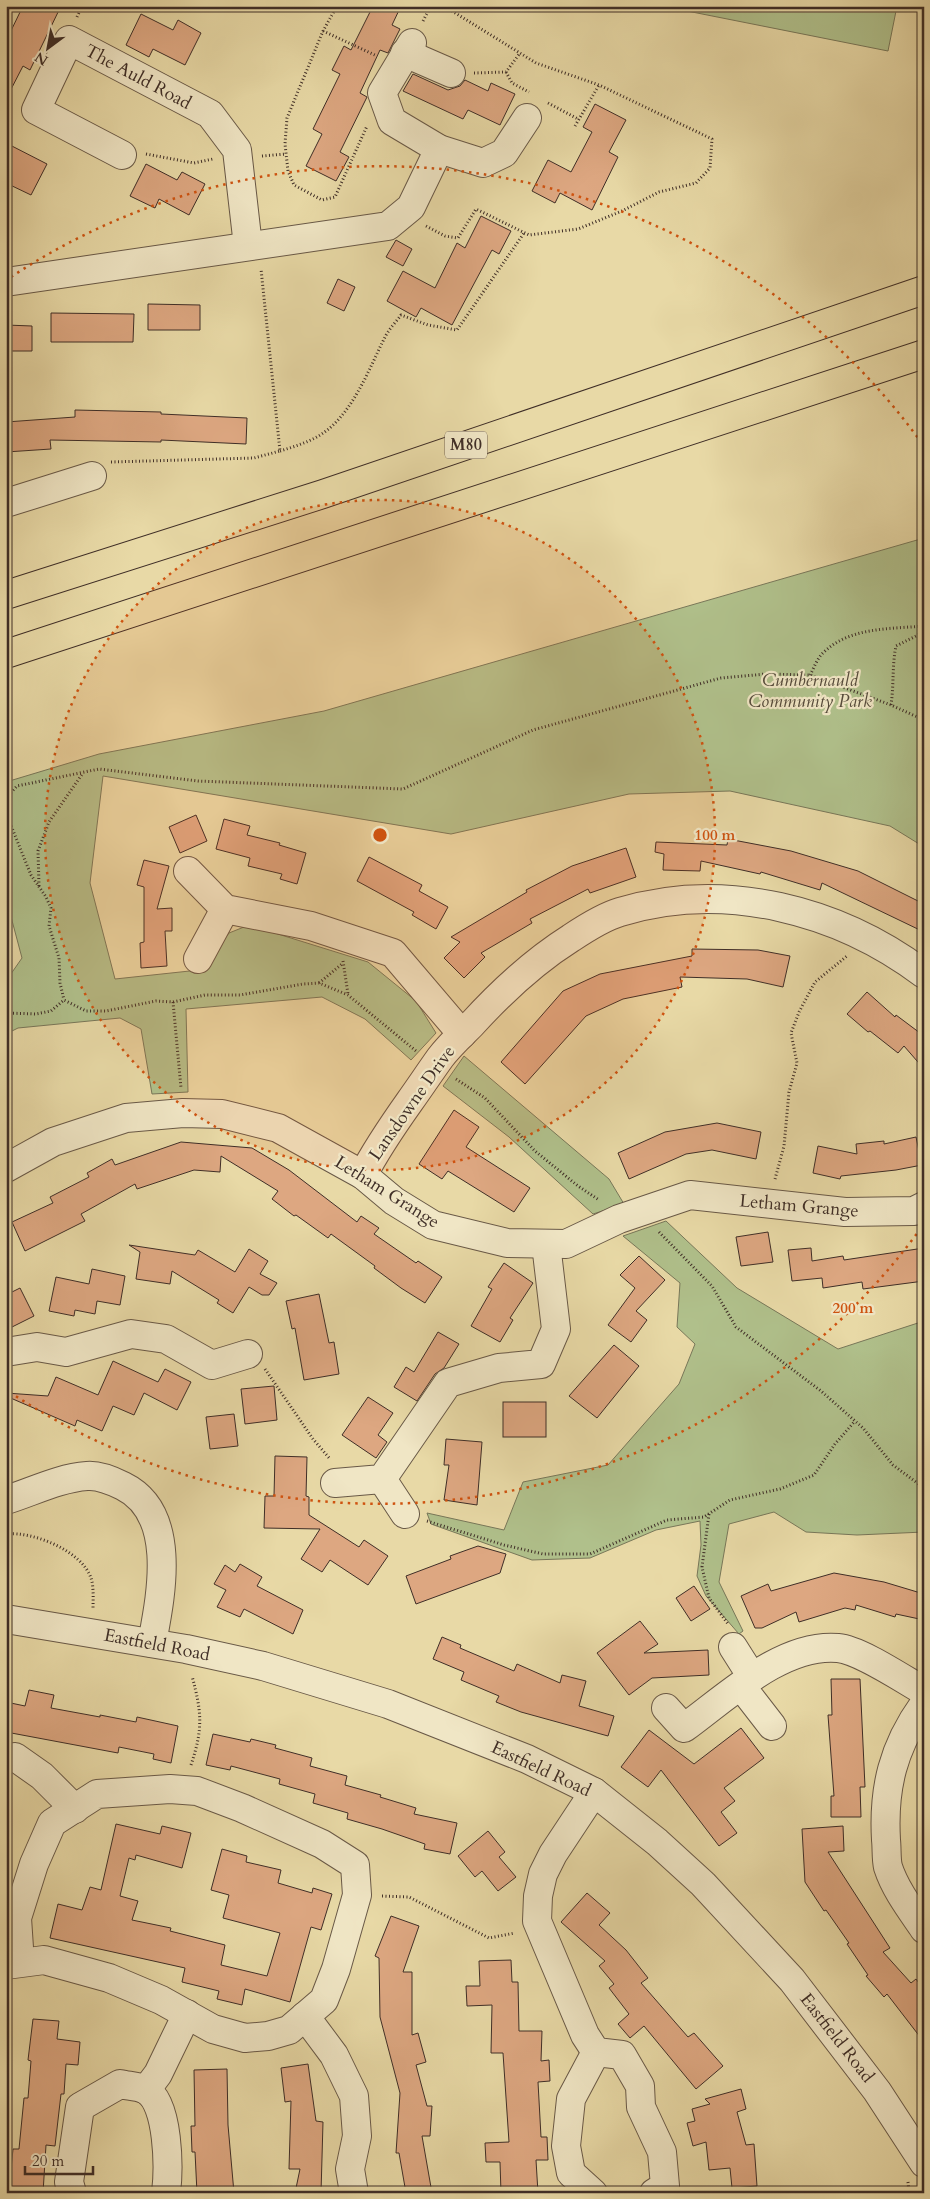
<svg xmlns="http://www.w3.org/2000/svg" width="930" height="2199" font-family="Cardo,serif">
	<style>
		.green { fill: #b0c08b; stroke: #787759 }
		.building { fill: #dda781; stroke: #3f2e27 }
		.lines { fill: none; stroke-linecap: round; stroke-linejoin: round }
		.minor-casing { stroke: #695947; stroke-width: 30 }
		.highway-casing { stroke: #3f2e27; stroke-width: 30 }
		.path { stroke: #3f2e27; stroke-width: 3; stroke-dasharray: 1 2.5; stroke-linecap: butt }
		.minor { stroke: #f0e6c5; stroke-width: 28 }
		.highway { stroke: #e8d9a6; stroke-width: 28 }
		.ring { fill: none; stroke: #cf5310; stroke-width: 2.5; stroke-dasharray: 2.5 5 }
		.labels { text-anchor: middle; dominant-baseline: central; stroke-width: 4.5; stroke-linejoin: round; paint-order: stroke }
		.shield { fill: #f0e6c5; stroke: #746556; stroke-width: 1 }
		.shield-label { font-size: 16px; font-weight: bold; fill: #3f2e27 }
		.street-label { font-size: 18px; fill: #3f2e27; stroke: #f0e6c5 }
		.park-label { font-size: 18px; font-style: italic; fill: #564b3b; stroke: #f0e6c5 }
		.centre { fill: #cf5310; stroke: #f0e6c5; stroke-width: 2.5 }
		.ring-label { font-size: 15px; text-anchor: middle; font-weight: bold; fill: #cf5310; stroke: #f0e6c5; stroke-width: 4.5; stroke-linejoin: round; paint-order: stroke }
	</style>
	<rect width="100%" height="100%" fill="#e8d9a6"/>
	<filter id="stains"><feTurbulence type="fractalNoise" baseFrequency=".004" numOctaves="4"/><feColorMatrix values="0 0 0 0 .2 0 0 0 0 .09 0 0 0 0 .02 0 0 0 .5 -.17"/></filter>
	<radialGradient id="worn" r=".72"><stop offset=".6" stop-color="#630" stop-opacity="0"/><stop offset="1" stop-color="#630" stop-opacity=".3"/></radialGradient>
	<!-- green -->
	<g class="green">
		<path d="M662 6H897L888 51Z"/>
		<path d="M924 538V847L890 826 730 791 629 794 451 834 103 776 90 883 115 979 199 970 229 933 249 925 368 962 416 1001 436 1033 411 1060 365 1019 322 997 186 1009 188 1092 152 1094 141 1029 120 1018 18 1028 6 1034V981L22 958 6 898V782L99 754 324 711Z"/>
		<path d="M464 1056 609 1179 624 1204 593 1214 509 1137 443 1086Z"/>
		<path d="M666 1221 737 1288 838 1349 924 1321V1532L857 1535 806 1532 774 1512 729 1524 719 1582 743 1631 739 1634 706 1596 697 1576 701 1545 700 1521 656 1530 590 1558 532 1560 431 1524 427 1513 504 1530 523 1482 608 1465 679 1384 695 1344 677 1327 680 1283 623 1236Z"/>
	</g>
	<!-- building -->
	<g class="building">
		<path d="M23 6H61L30 70 23 66 6 99V41Z"/>
		<path d="M373 6H401L392 25 400 29 388 53 380 50 360 93 367 97 340 152 349 157 336 181 306 166 322 134 313 129 340 74 332 70 344 46 351 50Z"/>
		<path d="M141 14 173 30 178 20 201 33 185 65 153 49 149 57 126 45Z"/>
		<path d="M413 74 448 90 460 86 465 80 488 91 491 83 515 94 500 125 468 110 463 119 403 91Z"/>
		<path d="M595 104 626 120 609 152 618 157 592 210 560 193 555 203 532 191 548 160 571 172 592 132 583 127Z"/>
		<path d="M6 143 47 164 31 195 6 183Z"/>
		<path d="M146 164 177 180 182 172 205 184 189 215 159 199 155 208 130 196Z"/>
		<path d="M481 216 511 231 499 254 492 250 452 325 421 308 416 317 387 301 403 271 435 288 457 243 465 248Z"/>
		<path d="M396 240 412 249 403 266 386 257Z"/>
		<path d="M338 279 355 287 344 311 327 303Z"/>
		<path d="M148 304 200 305V330H148Z"/>
		<path d="M51 313 134 314 133 342H51Z"/>
		<path d="M6 325 32 326V351H6Z"/>
		<path d="M75 410 161 412V414L247 418 246 444 161 440V442L50 440 51 449 6 452V422L75 417Z"/>
		<path d="M196 815 207 841 180 853 169 827Z"/>
		<path d="M224 819 250 826 247 835 280 843 279 845 306 853 297 884 280 879 282 874 248 866 250 858 216 849Z"/>
		<path d="M728 839 791 851 858 871 924 904V932L822 883 820 890 761 872 760 874 701 861 700 871 663 870 664 854 655 852 656 842 727 845Z"/>
		<path d="M626 848 636 877 590 893 588 889 530 919 532 923 481 953 485 957 464 978 444 958 460 942 451 937 527 892 526 890 572 866Z"/>
		<path d="M369 857 422 885 419 891 448 907 436 929 412 915 414 912 357 881Z"/>
		<path d="M144 860 169 866 157 909 172 908V931H165L167 966 141 968 140 943 144 942V887L137 885Z"/>
		<path d="M692 949 758 950 790 956 783 987 747 979 680 977 682 987 623 999 586 1016 525 1084 501 1062 563 991 600 974 692 956Z"/>
		<path d="M867 992 895 1017 896 1015 924 1036V1069L904 1046 898 1053 870 1031 868 1032 847 1014Z"/>
		<path d="M454 1110 479 1127 466 1147 530 1188 514 1212 448 1171 442 1179 419 1164Z"/>
		<path d="M717 1123 761 1132 756 1159 712 1150 686 1154 629 1179 618 1153 665 1132Z"/>
		<path d="M916 1137 922 1165 896 1170 841 1176 840 1179 813 1173 818 1146 857 1154 856 1144 884 1141V1144Z"/>
		<path d="M181 1142 252 1148 289 1170 357 1222 361 1216 379 1228 374 1234 416 1263 418 1261 442 1277 425 1303 401 1288 374 1268 375 1266 331 1234 328 1238 296 1215 294 1216 272 1199 278 1191 221 1156 220 1172 194 1170 137 1189 135 1184 81 1214 85 1221 25 1251 12 1222 53 1203 50 1197 89 1177 87 1173 112 1159 115 1165Z"/>
		<path d="M768 1232 773 1262 741 1266 736 1237Z"/>
		<path d="M129 1245 195 1255 198 1250 235 1272 249 1249 268 1261 260 1274 277 1283 269 1295H262L249 1287 233 1313 217 1303 219 1300 172 1271 170 1284 136 1279 140 1252Z"/>
		<path d="M811 1248 812 1261 843 1256 844 1260 924 1248V1281L863 1289 862 1282 823 1288 822 1278 792 1281 788 1250Z"/>
		<path d="M639 1256 665 1280 636 1311 647 1320 631 1342 608 1325 635 1288 620 1275Z"/>
		<path d="M504 1263 533 1283 510 1318 513 1320 500 1342 471 1326 492 1289 488 1287Z"/>
		<path d="M92 1269 125 1276 120 1305 97 1301 95 1314 75 1310 74 1316 49 1311 56 1277 89 1284Z"/>
		<path d="M20 1288 34 1316 6 1330V1295Z"/>
		<path d="M319 1294 329 1343 334 1342 339 1374 304 1380 295 1328 292 1329 286 1301Z"/>
		<path d="M438 1332 459 1344 444 1368 435 1374 417 1401 394 1387 406 1367 414 1372Z"/>
		<path d="M614 1345 639 1366 597 1418 569 1396Z"/>
		<path d="M113 1361 158 1382 165 1369 191 1382 177 1410 144 1393 134 1415 113 1406 102 1431 77 1420 75 1426 6 1396V1393L48 1396 56 1377 98 1395Z"/>
		<path d="M274 1386 277 1420 245 1424 241 1389Z"/>
		<path d="M368 1397 393 1413 378 1435 387 1442 376 1458 342 1435Z"/>
		<rect x="503" y="1402" width="43" height="35"/>
		<path d="M234 1414 238 1446 210 1449 206 1417Z"/>
		<path d="M446 1439 482 1442 477 1505 444 1500 449 1465H444Z"/>
		<path d="M275 1456 307 1457 306 1496 309 1497V1515L359 1547 364 1540 388 1556 368 1585 330 1560 322 1572 301 1559 320 1529 264 1528 265 1496H274Z"/>
		<path d="M478 1546 506 1554 500 1573 416 1604 406 1576 451 1559 450 1556Z"/>
		<path d="M240 1564 262 1577 257 1586 303 1610 293 1634 244 1609 240 1617 217 1607 226 1590 214 1584 225 1565 235 1572Z"/>
		<path d="M834 1573 884 1582 924 1594V1620L896 1614 895 1617 856 1605 855 1610 845 1608 799 1622 796 1612 762 1628H755L741 1596 768 1584 771 1591Z"/>
		<path d="M694 1586 710 1609 691 1621 676 1598Z"/>
		<path d="M640 1621 658 1644 644 1653 708 1650 709 1675 652 1678 629 1695 597 1653Z"/>
		<path d="M442 1637 461 1645 460 1648 514 1671 517 1664 560 1683 562 1675 586 1681 579 1706 614 1716 608 1736 521 1712 496 1702 499 1696 461 1680 464 1672 433 1659Z"/>
		<path d="M831 1679H860L865 1787H860L861 1817H831V1796H834L828 1715H832Z"/>
		<path d="M29 1690 54 1695 51 1708 100 1717V1715L136 1722 137 1717 178 1726 171 1763 153 1759 154 1754 119 1747 118 1753 6 1732V1702L25 1706Z"/>
		<path d="M741 1728 764 1758 724 1788 735 1801 721 1812 737 1833 719 1846 661 1770 648 1787 621 1767 649 1730 694 1764Z"/>
		<path d="M213 1734 250 1742 251 1739 276 1745 275 1748 312 1758 310 1766 347 1776 345 1785 381 1795 380 1797 416 1808 414 1814 457 1823 450 1854 424 1849 425 1844 382 1829 347 1819 348 1813 313 1803 315 1794 279 1784 280 1779 231 1766 230 1770 206 1765Z"/>
		<path d="M116 1824 160 1834 162 1826 191 1833 182 1868 136 1855 135 1860 129 1858 120 1896 138 1901 132 1920 171 1928 170 1931 225 1945 221 1965 267 1976 280 1933 223 1918 229 1895 211 1890 222 1849 247 1856 246 1862 281 1870 278 1883 312 1893 313 1888 332 1894 321 1930 311 1927 290 2002 245 1989 242 2005 217 1999 219 1991 182 1982 185 1968 50 1938 58 1904 82 1910 90 1887 101 1890Z"/>
		<path d="M843 1826 844 1851 828 1852 890 1948 883 1952 911 1983 916 1979 924 1990V2042L887 1994 884 1997 866 1976 868 1975 847 1944 849 1943 826 1910 824 1911 805 1882 802 1829Z"/>
		<path d="M488 1831 505 1852 499 1857 516 1877 498 1891 482 1871 475 1877 458 1856Z"/>
		<path d="M587 1893 610 1913 599 1925 626 1950 648 1978 641 1983 688 2037 694 2033 723 2066 696 2089 644 2026 630 2038 618 2024 629 2014 609 1988 614 1984 599 1966 605 1961 561 1922Z"/>
		<path d="M391 1916 419 1926 403 1972H412V2035L418 2033 426 2062 416 2065 427 2106H432L430 2136H422L432 2193H406L399 2153H396L400 2093 380 2017 379 1958 375 1956Z"/>
		<path d="M511 1960 512 1982H518L519 2031H542L541 2061 549 2060 550 2081 538 2082 541 2137H547L548 2160H536L538 2193H501L500 2162H486L485 2143 509 2142 503 2053H491L492 2005 467 2006 466 1986H480L479 1961Z"/>
		<path d="M33 2019 59 2021 57 2039 80 2042 78 2065 66 2064 64 2094H61L55 2146 46 2145 43 2193H7L9 2169H11L13 2149H19L24 2098H28L31 2061 28 2060Z"/>
		<path d="M308 2064 316 2121 323 2122 321 2193H295L300 2169H289L291 2101 285 2102 281 2068Z"/>
		<path d="M227 2069 228 2125 234 2193H197L195 2152H192L191 2126H195L194 2070Z"/>
		<path d="M741 2089 746 2109 737 2112 746 2145 754 2144 757 2186 732 2188 730 2168 709 2170 706 2142 693 2146 687 2123 695 2121 692 2109 710 2104 705 2099Z"/>
	</g>
	<g class="lines">
		<!-- minor casing -->
		<g class="minor-casing">
			<g id="minor">
				<path d="M412 43 382 93 392 121 439 149 483 163 504 153 527 118"/>
				<path d="M405 53 451 73"/>
				<path d="M122 155 36 110 69 40 210 114 237 150 248 246"/>
				<path d="M6 282 388 226 411 207 439 149"/>
				<path d="M6 503 92 476"/>
				<path d="M188 871 225 909 311 926 393 953 462 1034"/>
				<path d="M198 959 225 909"/>
				<path d="M6 1168 53 1142 126 1118 183 1113 222 1114 278 1128 363 1175 394 1201 433 1225 507 1243 566 1244 619 1219 690 1195 845 1212 914 1211 924 1206"/>
				<path d="M363 1175C377 1148 393 1125 410 1101 420 1087 430 1072 440 1058 449 1046 461 1035 471 1025 501 992 533 962 571 938 586 928 603 917 620 912 725 880 839 910 924 974"/>
				<path d="M6 1352 37 1347 66 1352 131 1334 166 1339 212 1365 248 1354"/>
				<path d="M382 1479 405 1514"/>
				<path d="M335 1483 382 1479 448 1383 499 1368 541 1364 556 1329 546 1244"/>
				<path d="M6 1500C32 1492 59 1478 87 1476 98 1475 113 1481 123 1486 178 1513 161 1595 152 1643"/>
				<path d="M6 1619 186 1649 263 1666 388 1704 527 1759 594 1792 657 1842 703 1884 792 1980 877 2091 924 2163"/>
				<path d="M733 1647 752 1677"/>
				<path d="M741 1686 772 1726"/>
				<path d="M924 1704C893 1747 883 1788 886 1840 887 1848 886 1859 888 1867 895 1889 911 1910 924 1929"/>
				<path d="M666 1708 684 1728C727 1697 782 1643 838 1648 860 1650 903 1679 924 1691"/>
				<path d="M6 1759 15 1757 42 1776 75 1809"/>
				<path d="M594 1792 553 1854 543 1874 538 1896 537 1921 585 2035 596 2052 622 2055 640 2086 641 2107 662 2152 665 2186 654 2193"/>
				<path d="M6 1965 44 1960 109 1978 161 2000 213 2029 245 2038 268 2036 289 2030 324 2000 336 1969 357 1895 355 1865 322 1844 242 1808 197 1791 170 1789 97 1794 52 1823 34 1864 17 1918 20 1963"/>
				<path d="M305 2016 334 2055 354 2096 357 2136 350 2169 354 2193"/>
				<path d="M146 2090 158 2074 187 2014"/>
				<path d="M72 2193 69 2182 80 2107 120 2084C127 2086 139 2086 146 2090 169 2103 169 2169 166 2193"/>
				<path d="M593 2193 571 2173 566 2146 571 2099 596 2052"/>
			</g>
		</g>
		<!-- highway casing -->
		<g class="highway-casing">
			<g id="highway">
				<path d="M6 595 323 494 924 290"/>
				<path d="M6 654 924 354"/>
			</g>
		</g>
		<!-- path -->
		<g class="path">
			<path d="M337 6 323 31 287 118 285 144 288 171 294 185 322 200 335 197 367 126"/>
			<path d="M77 17 82 6"/>
			<path d="M423 21 431 6"/>
			<path d="M323 31 377 56"/>
			<path d="M506 72 512 83 529 92"/>
			<path d="M474 73 506 72 520 53"/>
			<path d="M548 103 578 119"/>
			<path d="M575 126 599 85"/>
			<path d="M146 154 194 163 213 159"/>
			<path d="M262 156 286 154"/>
			<path d="M426 226 445 236 458 238 476 209 529 235 578 229 622 211 659 192 696 183 710 168 712 139 599 85 536 63 444 6"/>
			<path d="M280 451C296 446 313 441 326 431 354 410 370 367 385 337 389 329 396 322 401 315L428 325 457 330 524 233"/>
			<path d="M111 462 254 458 280 451 261 269"/>
			<path d="M810 675C814 668 817 659 822 654 848 627 889 629 924 626"/>
			<path d="M891 705C894 685 892 665 896 646L924 632"/>
			<path d="M6 798 17 786 99 769 198 781 403 789 533 730 721 678 766 674 810 675 891 705 924 720"/>
			<path d="M6 813 31 875 46 897 51 908 49 926 59 958 60 983 64 1000"/>
			<path d="M39 886 38 851 49 822 83 773"/>
			<path d="M343 961 348 994"/>
			<path d="M319 983 342 964"/>
			<path d="M173 1002 181 1088"/>
			<path d="M6 1013 36 1014 51 1011 64 1000 86 1011H106L156 1001 173 1002 205 995H240L303 984 319 983 348 995 416 1051"/>
			<path d="M456 1079 485 1098 535 1151 578 1186 599 1200"/>
			<path d="M775 1179 784 1146 789 1092 797 1063 791 1033 799 1012 815 982 847 956"/>
			<path d="M659 1232 712 1286 736 1327 821 1391 863 1428 893 1465 924 1488"/>
			<path d="M265 1369 313 1439 330 1459"/>
			<path d="M709 1514 702 1567 709 1598 728 1624"/>
			<path d="M427 1521 504 1545 543 1554H590L667 1520 704 1517 730 1500 780 1489 814 1475 835 1444 855 1421"/>
			<path d="M6 1534C33 1531 82 1551 91 1578 94 1587 93 1600 93 1609"/>
			<path d="M191 1765C203 1729 202 1713 192 1676"/>
			<path d="M382 1896 409 1897 489 1938 515 1933"/>
			<path d="M908 2182 909 2193"/>
		</g>
		<!-- minor -->
		<use href="#minor" class="minor"/>
		<!-- highway -->
		<use href="#highway" class="highway"/>
	</g>
	<!-- distance rings -->
	<circle cx="380" cy="835" r="335" fill="#cf5310" fill-opacity=".12"/>
	<g class="ring">
		<circle cx="380" cy="835" r="335"/>
		<path d="M921 1228A669 669 0 0 1 11 1393M11 277A669 669 0 0 1 921 442"/>
	</g>
	<g class="labels">
		<!-- shield labels -->
		<rect class="shield" x="445" y="431.5" width="42" height="27" rx="4"/>
		<g class="shield-label">
			<text x="466" y="445">M80</text>
		</g>
		<!-- street labels -->
		<g class="street-label">
			<text transform="translate(138 77) rotate(28)">The Auld Road</text>
			<text transform="translate(412 1103) rotate(-55)">Lansdowne Drive</text>
			<text transform="translate(387 1192) rotate(32)">Letham Grange</text>
			<text transform="translate(799 1206) rotate(5)">Letham Grange</text>
			<text transform="translate(157 1645) rotate(11)">Eastfield Road</text>
			<text transform="translate(541 1769) rotate(25)">Eastfield Road</text>
			<text transform="translate(837 2038) rotate(52)">Eastfield Road</text>
		</g>
		<!-- park labels -->
		<g class="park-label">
			<text x="810" y="680">Cumbernauld<tspan x="810" dy="21">Community Park</tspan></text>
		</g>
	</g>
	<circle cx="380" cy="835" r="8" class="centre"/>
	<g class="ring-label">
		<text x="715" y="840">100 m</text>
		<text x="853" y="1313">200 m</text>
	</g>
	<!-- margin -->
	<rect width="930" height="2199" fill="none" stroke="#e8d9a6" stroke-width="25"/>
	<rect x="8" y="8" width="915" height="2184" fill="none" stroke="#3f2e27" stroke-width="2.5"/>
	<rect x="12" y="12" width="905" height="2174" fill="none" stroke="#3f2e27"/>
	<!-- north arrow -->
	<g transform="translate(48 48) rotate(212)" stroke="#f0e6c5" stroke-width="4" paint-order="stroke">
	<path d="M0-4L9 19L0 12L-9 19Z" fill="#3f2e27"/>
	<text y="-8" font-size="14" font-weight="bold" text-anchor="middle" fill="#3f2e27">N</text>
	</g>
	<!-- scale -->
	<path d="M25 2166v8h68v-8" fill="none" stroke="#3f2e27" stroke-width="2.5"/>
	<text x="32" y="2166" font-size="15" fill="#3f2e27" stroke="#f0e6c5" stroke-width="4" paint-order="stroke">20 m</text>
	<rect width="100%" height="100%" filter="url(#stains)"/>
	<rect width="100%" height="100%" fill="url(#worn)"/>
</svg>
